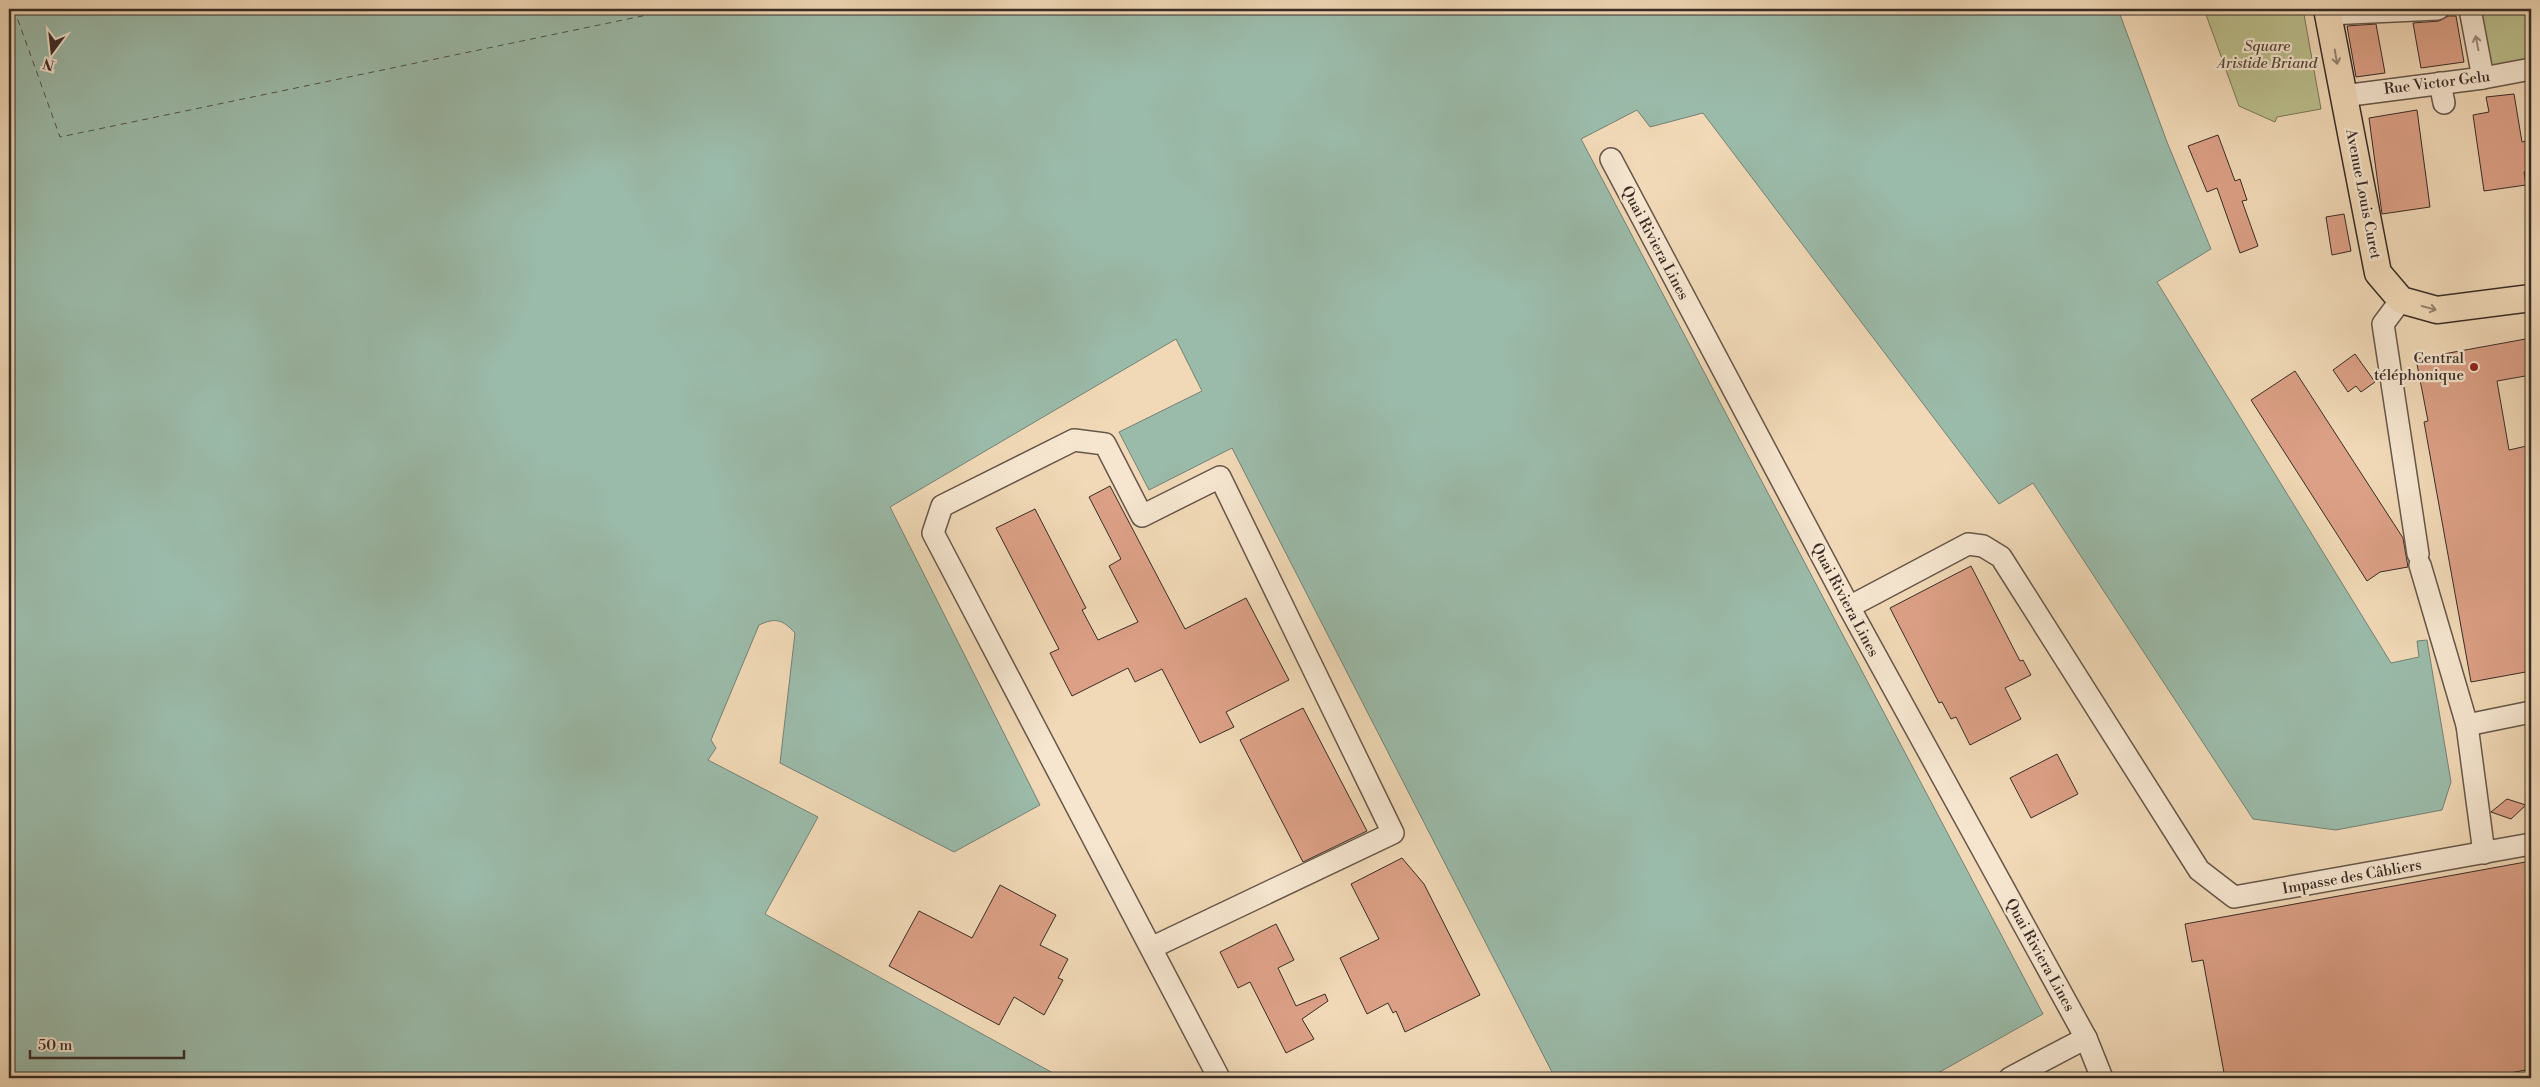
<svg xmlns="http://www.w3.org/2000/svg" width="2540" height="1087" font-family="'Libre Bodoni',serif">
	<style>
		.green { fill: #bbbf8d; stroke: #7a765a }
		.water { fill: #9bbbaa; stroke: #748276 }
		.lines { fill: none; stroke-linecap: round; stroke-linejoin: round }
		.ferry { stroke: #525048; stroke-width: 1; stroke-dasharray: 6 5; stroke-linecap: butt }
		.building { fill: #dca086; stroke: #392c27 }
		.minor-casing { stroke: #67574b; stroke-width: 24 }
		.major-casing { stroke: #392c27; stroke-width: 29 }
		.minor { stroke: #f6e6d0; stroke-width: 21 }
		.major { stroke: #f1d9b7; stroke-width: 26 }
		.oneway { stroke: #98897c }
		.oneway2 { stroke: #95826f }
		.poi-dot { fill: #8f2418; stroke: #f6e6d0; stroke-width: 2 }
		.labels { text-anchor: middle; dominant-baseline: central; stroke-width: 4.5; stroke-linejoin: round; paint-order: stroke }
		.park-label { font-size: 15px; font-style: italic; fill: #53493b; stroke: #f6e6d0 }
		.street-label { font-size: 15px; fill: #392c27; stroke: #f6e6d0 }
		.poi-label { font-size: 15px; fill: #392c27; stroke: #f6e6d0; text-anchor: end }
	</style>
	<rect width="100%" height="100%" fill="#f1d9b7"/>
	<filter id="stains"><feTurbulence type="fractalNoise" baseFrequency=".004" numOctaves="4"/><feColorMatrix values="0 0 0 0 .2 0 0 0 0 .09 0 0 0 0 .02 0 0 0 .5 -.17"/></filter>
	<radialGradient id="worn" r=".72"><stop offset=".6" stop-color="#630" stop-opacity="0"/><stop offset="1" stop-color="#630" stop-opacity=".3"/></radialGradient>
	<!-- green -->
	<g class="green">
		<path d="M2204 9H2303L2321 109 2277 117 2275 122 2239 106Z"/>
		<path d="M2470 9H2531V61L2481 68Z"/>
	</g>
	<!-- water -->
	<path class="water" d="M9 9H2118L2167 142 2211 249 2157 282 2391 663 2419 657 2417 641 2427 640 2451 782 2442 810 2336 830 2253 819 2033 483 1999 504 1703 113 1650 127 1637 110 1581 139 2043 1014 1929 1078H1555L1232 448 1149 490 1119 432 1202 391 1176 339 890 507 1040 805 954 852 780 763 795 633C783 620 776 617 759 625L711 740 716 748 708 760 818 817 765 914 1062 1078H9Z"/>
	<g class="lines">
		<!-- ferry -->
		<path class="ferry" d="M14 9 60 137 676 9"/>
	</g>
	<!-- building -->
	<g class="building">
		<path d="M2448 16H2456L2464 62 2421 68 2413 23 2439 21Z"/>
		<path d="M2376 24 2385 73 2356 77 2347 26Z"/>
		<path d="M2514 94 2522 142 2531 140V171L2524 172 2526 185 2484 191 2473 115 2489 112 2486 97Z"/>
		<path d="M2417 110 2430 207 2382 214 2369 118Z"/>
		<path d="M2218 135 2235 181 2240 179 2247 200 2242 201 2258 246 2240 253 2217 188 2207 192 2188 146Z"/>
		<path d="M2344 214 2351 251 2332 255 2326 217Z"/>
		<path d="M2531 338V375L2497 381 2509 450 2531 445V671L2471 682 2424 422 2428 421 2416 359Z"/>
		<path d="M2355 354 2375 382 2361 392 2356 386 2348 392 2333 370Z"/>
		<path d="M2295 371 2403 538 2408 567 2380 572 2367 581 2251 400Z"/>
		<path d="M1110 486 1185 629 1246 598 1289 680 1226 712 1234 727 1200 743 1162 669 1135 682 1128 668 1072 696 1050 653 1059 649 996 528 1035 509 1086 608 1082 610 1098 640 1138 622 1109 566 1121 559 1089 497Z"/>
		<path d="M1971 566 2020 661 2023 660 2031 675 2005 688 2021 719 1970 745 1956 717 1951 719 1942 702 1939 703 1890 608Z"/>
		<path d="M1303 708 1367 831 1303 862 1240 740Z"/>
		<path d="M2057 754 2078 794 2031 818 2010 778Z"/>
		<path d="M2507 799 2526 805 2511 819 2491 812Z"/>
		<path d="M1402 858 1424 884 1480 995 1405 1032 1396 1011 1393 1013 1388 1003 1367 1014 1340 958 1379 939 1351 884Z"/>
		<path d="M2531 861V1069L2484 1078H2225L2203 960 2192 962 2185 924Z"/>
		<path d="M1000 885 1056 915 1040 945 1068 959 1058 978 1063 980 1044 1015 1014 997 999 1025 889 966 919 911 972 938Z"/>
		<path d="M1276 924 1294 960 1278 968 1296 1006 1325 994 1328 1001 1302 1019 1314 1039 1286 1053 1250 982 1238 988 1220 952Z"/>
	</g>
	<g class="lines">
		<!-- minor casing -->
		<g class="minor-casing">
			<g id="minor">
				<path d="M2470 9 2483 78"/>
				<path d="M2328 14 2438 9"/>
				<path d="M2440 83 2444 103"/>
				<path d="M2343 96 2483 78 2531 69"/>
				<path d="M1611 159 1849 607 2086 1038 2102 1078"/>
				<path d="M2401 300 2383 324 2418 554"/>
				<path d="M2420 565 2467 725 2484 853"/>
				<path d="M1849 607 1968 544 1983 546 2001 557 2199 870 2234 897 2531 844"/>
				<path d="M2467 725 2531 712"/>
				<path d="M1151 948 1393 833 1220 477 1142 516 1105 444 1074 440 942 506 933 533 1219 1078"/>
				<path d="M2010 1078 2086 1038"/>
			</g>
		</g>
		<!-- major casing -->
		<g class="major-casing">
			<path id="major" d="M2327 9 2378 273 2401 300 2437 310 2531 298"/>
		</g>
		<!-- minor -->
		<use href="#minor" class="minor"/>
		<!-- major -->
		<use href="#major" class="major"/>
	</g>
	<!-- one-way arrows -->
	<defs><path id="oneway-shaft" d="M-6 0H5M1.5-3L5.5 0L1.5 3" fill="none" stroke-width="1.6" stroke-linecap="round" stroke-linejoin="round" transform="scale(1.25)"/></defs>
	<use class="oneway" href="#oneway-shaft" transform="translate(2477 43) rotate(-101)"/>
	<g class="oneway2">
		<use href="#oneway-shaft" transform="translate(2336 57) rotate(80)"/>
		<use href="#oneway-shaft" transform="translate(2429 308) rotate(15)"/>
	</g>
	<!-- markers -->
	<circle class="poi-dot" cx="2474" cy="367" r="5"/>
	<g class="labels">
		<!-- park labels -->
		<g class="park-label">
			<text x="2267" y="46">Square<tspan x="2267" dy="17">Aristide Briand</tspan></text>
		</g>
		<!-- street labels -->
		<g class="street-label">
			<text transform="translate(2437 83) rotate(-7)">Rue Victor Gelu</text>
			<text transform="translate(2363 194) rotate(79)">Avenue Louis Curet</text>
			<text transform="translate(1655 243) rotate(62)">Quai Riviera Lines</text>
			<text transform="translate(1845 600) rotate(62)">Quai Riviera Lines</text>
			<text transform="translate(2352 877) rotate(-10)">Impasse des Câbliers</text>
			<text transform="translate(2040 955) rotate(61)">Quai Riviera Lines</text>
		</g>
		<!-- poi labels -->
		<g class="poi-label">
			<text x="2464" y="358">Central<tspan x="2464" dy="17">téléphonique</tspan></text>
		</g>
	</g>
	<!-- margin -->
	<rect width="2540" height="1087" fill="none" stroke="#f1d9b7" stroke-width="30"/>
	<rect x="10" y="10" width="2520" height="1067" fill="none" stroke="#392c27" stroke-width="2.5"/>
	<rect x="15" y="15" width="2510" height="1057" fill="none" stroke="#392c27"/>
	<!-- north arrow -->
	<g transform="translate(52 52) rotate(195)" stroke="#f6e6d0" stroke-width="4" paint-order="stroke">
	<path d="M0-4L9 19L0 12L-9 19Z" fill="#392c27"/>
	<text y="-8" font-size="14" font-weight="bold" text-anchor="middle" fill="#392c27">N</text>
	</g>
	<!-- scale -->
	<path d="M30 1050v8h154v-8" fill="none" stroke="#392c27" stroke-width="2.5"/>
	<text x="38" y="1050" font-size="15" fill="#392c27" stroke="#f6e6d0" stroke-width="4" paint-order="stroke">50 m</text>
	<rect width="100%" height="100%" filter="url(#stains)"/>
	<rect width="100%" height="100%" fill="url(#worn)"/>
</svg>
